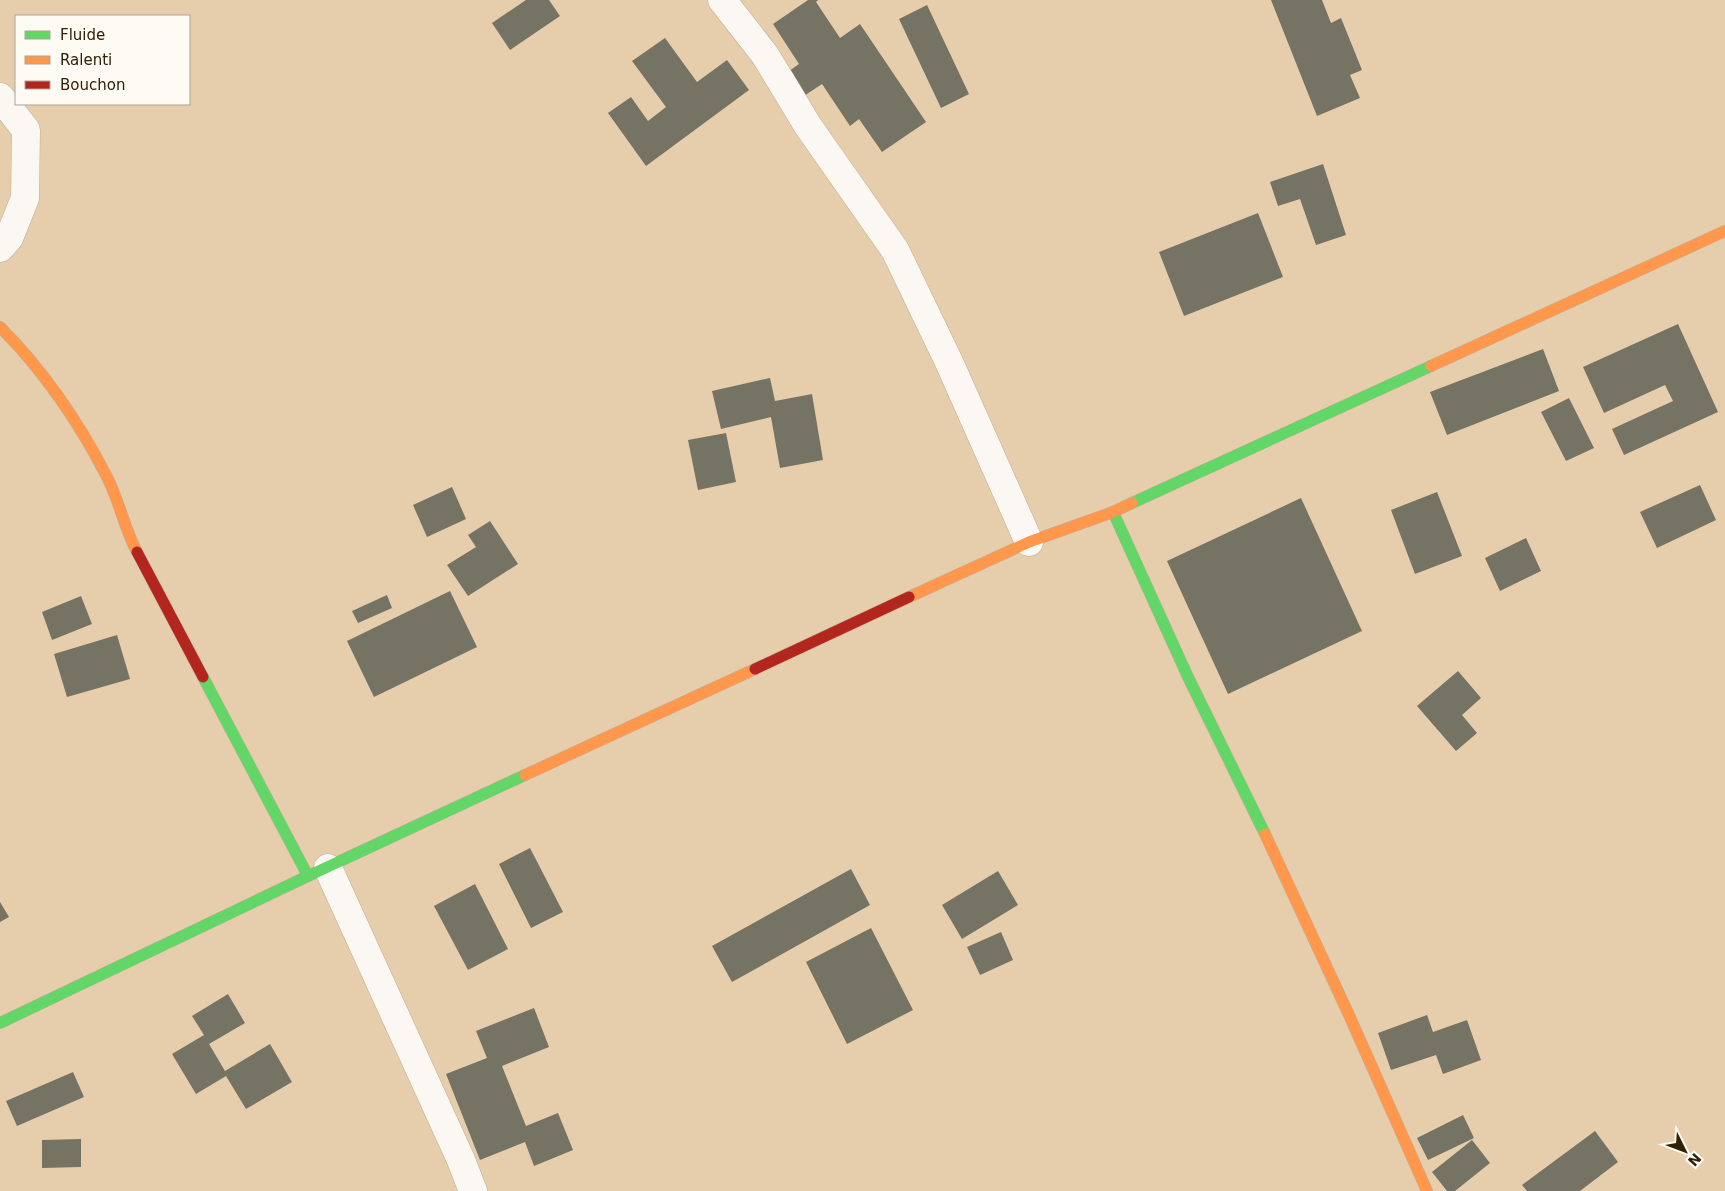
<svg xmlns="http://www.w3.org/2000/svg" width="1725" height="1191" font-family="'DejaVu Sans',sans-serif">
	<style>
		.building { fill: #757363 }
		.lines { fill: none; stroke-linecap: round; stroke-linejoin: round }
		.street-casing { stroke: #c1ae93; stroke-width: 29 }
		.fast-casing { stroke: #c1ae93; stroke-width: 12 }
		.slow-casing { stroke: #c1ae93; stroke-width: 12 }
		.jam-casing { stroke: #c1ae93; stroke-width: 12 }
		.street { stroke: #fbf8f3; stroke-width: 28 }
		.fast { stroke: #63d668; stroke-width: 11 }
		.slow { stroke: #ff974d; stroke-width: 11 }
		.jam { stroke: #b3261e; stroke-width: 11 }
	</style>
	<rect width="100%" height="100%" fill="#e6ceac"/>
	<!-- building -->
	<g class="building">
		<path d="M526 0H549L560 16 510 50 492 23Z"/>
		<path d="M808 0H818L816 2 840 38 860 24 926 122 882 152 859 119 850 126 822 84 801 98 785 74 799 64 773 24Z"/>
		<path d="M1271 0H1322L1331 23 1341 18 1362 70 1350 75 1360 98 1317 116Z"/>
		<path d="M927 5 969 94 941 108 899 19Z"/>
		<path d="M665 38 697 82 727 60 749 90 646 166 608 113 631 97 648 121 666 107 632 61Z"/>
		<path d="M1323 164 1346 235 1316 245 1300 199 1278 206 1270 182Z"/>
		<path d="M1258 213 1283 277 1184 316 1159 252Z"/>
		<path d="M1678 324 1718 412 1624 455 1612 429 1673 401 1665 385 1604 413 1583 367Z"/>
		<path d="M1543 349 1559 391 1447 435 1430 392Z"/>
		<path d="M770 378 775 401 812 394 823 460 780 468 771 417 721 429 712 391Z"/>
		<path d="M1569 398 1594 448 1566 461 1541 412Z"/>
		<path d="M726 433 736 482 698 490 688 440Z"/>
		<path d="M1700 485 1716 520 1657 548 1640 512Z"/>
		<path d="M452 487 466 519 427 537 413 505Z"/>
		<path d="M1437 492 1462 556 1415 574 1391 510Z"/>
		<path d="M1301 498 1362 631 1228 694 1167 561Z"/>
		<path d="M490 521 518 564 468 596 447 565 476 547 468 535Z"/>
		<path d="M1526 538 1541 571 1500 591 1485 558Z"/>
		<path d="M450 591 477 647 374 697 347 641Z"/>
		<path d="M387 595 392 608 358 623 352 611Z"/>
		<path d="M81 596 92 624 52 640 42 612Z"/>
		<path d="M117 635 130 679 67 697 54 654Z"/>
		<path d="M1458 671 1481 698 1462 715 1477 733 1456 751 1417 706Z"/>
		<path d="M530 848 563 912 531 928 499 864Z"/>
		<path d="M851 869 870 905 732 982 712 946Z"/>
		<path d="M998 871 1018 905 962 939 942 905Z"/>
		<path d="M475 884 508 949 468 970 434 906Z"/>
		<path d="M0 902 9 917 0 922Z"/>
		<path d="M871 928 913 1010 847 1044 806 962Z"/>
		<path d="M1001 932 1013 960 980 975 967 947Z"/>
		<path d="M228 994 245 1023 209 1044 225 1071 270 1044 292 1082 246 1109 226 1076 196 1094 172 1054 204 1035 192 1016Z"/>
		<path d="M534 1008 549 1047 502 1066 526 1126 558 1113 573 1150 534 1166 525 1142 480 1160 446 1074 487 1058 476 1031Z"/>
		<path d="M1427 1015 1433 1032 1467 1020 1481 1060 1443 1074 1436 1055 1391 1070 1378 1033Z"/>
		<path d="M73 1072 84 1097 17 1126 6 1101Z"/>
		<path d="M1463 1115 1474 1138 1428 1160 1417 1138Z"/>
		<path d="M1595 1131 1618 1162 1580 1191H1527L1522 1185Z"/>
		<path d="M81 1139V1167L42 1168V1140Z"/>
		<path d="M1472 1140 1490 1163 1455 1191H1447L1432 1172Z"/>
	</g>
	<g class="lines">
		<!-- street casing -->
		<g class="street-casing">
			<g id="street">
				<path d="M722 0 765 55 808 126 895 250 949 362 1029 542"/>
				<path d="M0 97 26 130 25 198 9 238 0 248"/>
				<path d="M328 868 461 1160 473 1191"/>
			</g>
		</g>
		<!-- fast casing -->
		<g class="fast-casing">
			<g id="fast">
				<path d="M1132 503 1431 366"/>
				<path d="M1113 512 1188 677 1265 834"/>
				<path d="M203 677 308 876"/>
				<path d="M0 1023 308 876 525 775"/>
			</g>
		</g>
		<!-- slow casing -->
		<g class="slow-casing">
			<g id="slow">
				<path d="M0 327C43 370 78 421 106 475 119 499 124 528 137 552"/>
				<path d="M1431 366 1725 231"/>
				<path d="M909 597 1029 542 1113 512 1132 503"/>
				<path d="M525 775 755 669"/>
				<path d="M1265 834 1349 1015 1427 1191"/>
			</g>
		</g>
		<!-- jam casing -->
		<g class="jam-casing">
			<g id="jam">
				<path d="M137 552 203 677"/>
				<path d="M755 669 909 597"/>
			</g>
		</g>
		<!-- street -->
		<use href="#street" class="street"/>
		<!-- fast -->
		<use href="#fast" class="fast"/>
		<!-- slow -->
		<use href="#slow" class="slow"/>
		<!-- jam -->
		<use href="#jam" class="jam"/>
	</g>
	<!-- legend -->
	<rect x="15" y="15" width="175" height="90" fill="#fefaf4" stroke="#aca395"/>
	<rect x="25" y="31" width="25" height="8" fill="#63d668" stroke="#aca395"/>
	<text x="60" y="40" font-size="15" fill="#312006">Fluide</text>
	<rect x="25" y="56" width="25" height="8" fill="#ff974d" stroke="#aca395"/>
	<text x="60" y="65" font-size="15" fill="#312006">Ralenti</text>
	<rect x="25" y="81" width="25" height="8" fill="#b3261e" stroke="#aca395"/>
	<text x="60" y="90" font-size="15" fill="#312006">Bouchon</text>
	<!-- north arrow -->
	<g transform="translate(1685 1151) rotate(132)" stroke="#fefaf4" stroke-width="4" paint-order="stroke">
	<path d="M0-4L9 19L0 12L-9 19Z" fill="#312006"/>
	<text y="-8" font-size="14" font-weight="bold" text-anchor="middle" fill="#312006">N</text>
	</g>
</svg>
